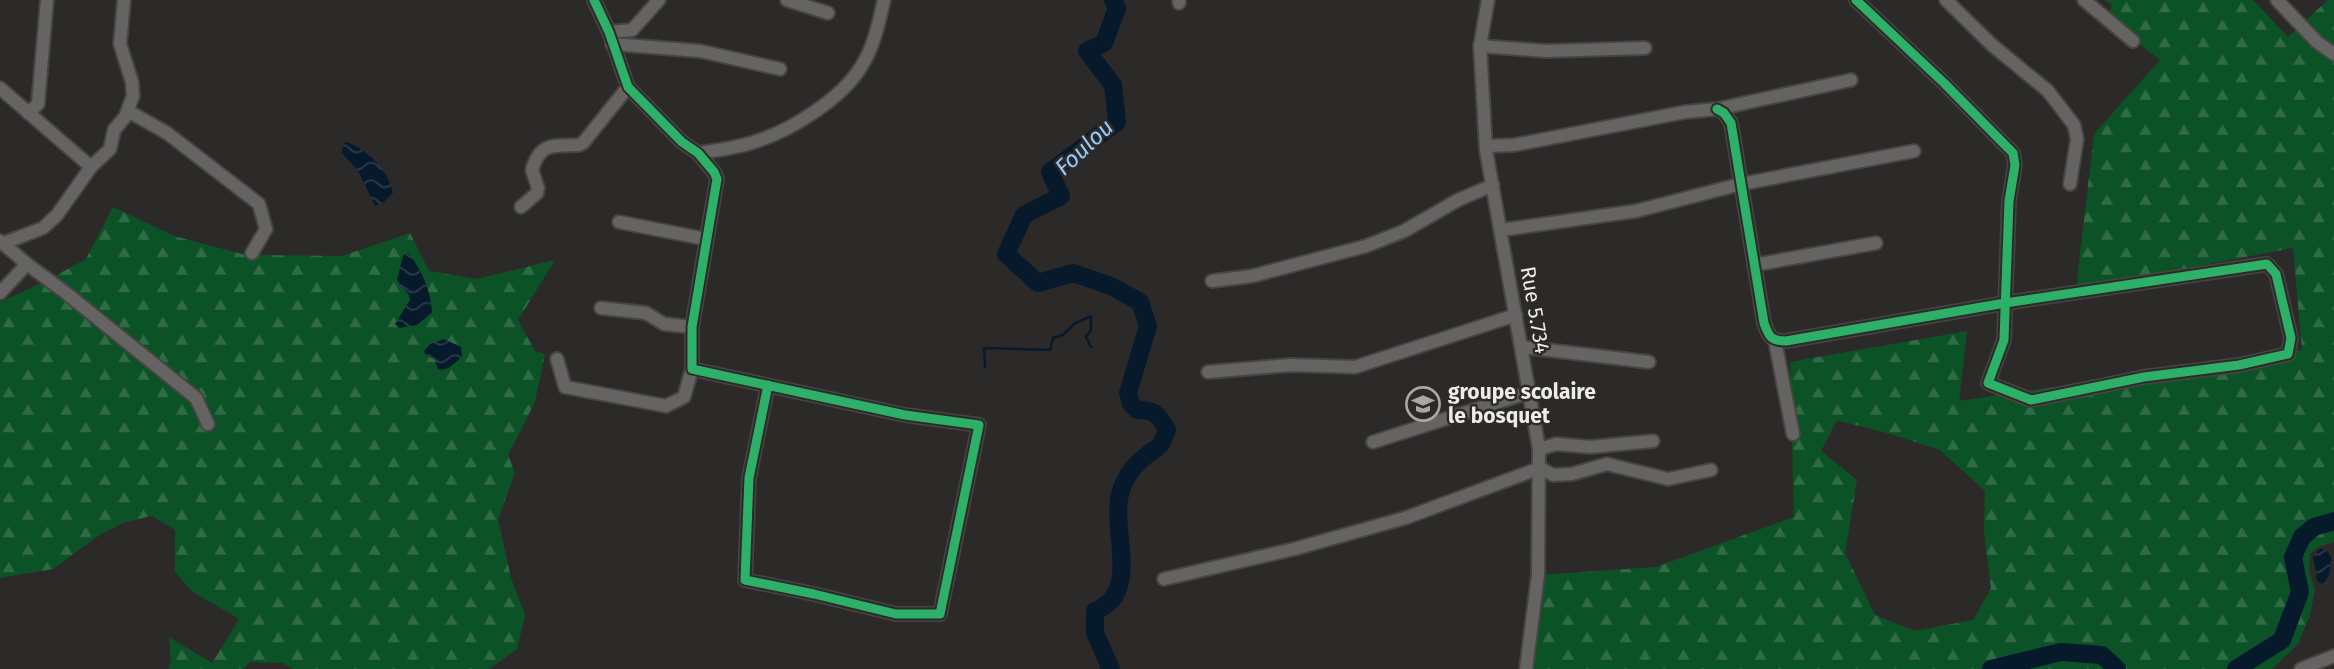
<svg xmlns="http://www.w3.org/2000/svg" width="2334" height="669" font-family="'Fira Sans',sans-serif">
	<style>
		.forest { fill: url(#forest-firs); fill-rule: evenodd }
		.water { fill: url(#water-waves) }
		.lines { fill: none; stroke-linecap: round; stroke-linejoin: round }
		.stream { stroke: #071a2c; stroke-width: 2.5 }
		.river { stroke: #071a2c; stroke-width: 18 }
		.minor-casing { stroke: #464544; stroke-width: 16 }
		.minor { stroke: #656463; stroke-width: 12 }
		.cycleway-casing { stroke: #2d2b27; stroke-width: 13 }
		.cycleway { stroke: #2db169; stroke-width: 9 }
		.labels { text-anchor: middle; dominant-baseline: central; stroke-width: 5; stroke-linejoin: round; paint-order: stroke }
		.street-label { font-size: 21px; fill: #edece9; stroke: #2d2b27 }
		.poi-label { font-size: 21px; font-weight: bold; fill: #edece9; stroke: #2d2b27; text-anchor: start }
		.water-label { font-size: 23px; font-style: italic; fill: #95cafe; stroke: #2d2b27 }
	</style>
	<defs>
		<pattern id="forest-firs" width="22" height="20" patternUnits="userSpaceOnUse" patternTransform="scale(1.75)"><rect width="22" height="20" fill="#0c5227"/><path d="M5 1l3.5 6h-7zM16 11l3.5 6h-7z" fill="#306b46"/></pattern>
		<pattern id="water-waves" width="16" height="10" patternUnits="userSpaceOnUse" patternTransform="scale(1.75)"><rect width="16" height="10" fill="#071a2c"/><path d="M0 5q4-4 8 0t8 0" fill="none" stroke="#2b3b4b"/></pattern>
	</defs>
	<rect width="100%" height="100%" fill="#2c2a28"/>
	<!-- forest -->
	<g class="forest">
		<path d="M2104 0H2253L2288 37 2328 0H2334V542L2318 547 2310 554 2309 571 2315 590 2310 615 2298 644 2272 669H1526L1538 575 1656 567 1794 517 1790 362 1967 331 1959 401 2302 350 2293 248 2076 289 2094 134 2160 60 2107 18 2112 5ZM1837 420 1887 433 1940 450 1985 491 1984 532 1991 588 1973 620 1915 631 1875 615 1845 553 1857 480 1821 451Z"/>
		<path d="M113 207 174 236 246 255 342 256 410 233 429 271 477 279 555 260 518 320 535 351 545 354 535 402 508 455 515 473 498 519 511 578 525 615 517 649 489 669H293L283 663 250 662 243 669H168L171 661 169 637 212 663 239 619 193 592 175 572V530L152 516 125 522 101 534 53 569 0 578V302L44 282 86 259Z"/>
	</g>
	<!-- water -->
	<g class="water">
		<path d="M347 142C369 151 388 170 393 193L384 202 375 206 358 171 342 153 343 144Z"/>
		<path d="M408 253C422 269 431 292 432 312L418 325 399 328 395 324 410 300 409 295 397 280 403 256Z"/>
		<path d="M444 339 461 347 462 357C454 363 448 372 438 369L435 360 426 355 424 351 430 344Z"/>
		<path d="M2321 548 2327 551 2331 557C2331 566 2331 578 2322 584L2317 581 2313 556Z"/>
	</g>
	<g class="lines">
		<!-- stream -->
		<path class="stream" d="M985 367 984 348 1050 350 1053 338 1063 335 1074 324 1091 316V330L1086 337 1091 347"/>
		<!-- river -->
		<g class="river">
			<path d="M1111 669 1095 633V611C1140 594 1113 535 1119 499 1122 480 1133 466 1147 455 1151 452 1157 448 1160 445 1163 441 1165 434 1167 430 1159 415 1154 409 1137 410L1131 404 1128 393 1148 326 1140 302 1111 286 1073 273 1038 283 1006 254 1024 215 1061 196 1050 172 1117 122 1113 85 1087 51 1104 43 1117 8 1113 0"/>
			<path d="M1991 669 2061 652 2102 655 2117 669"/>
			<path d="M2236 669 2282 640 2300 592 2293 557 2302 537 2314 527 2334 521"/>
		</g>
		<!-- minor casing -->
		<g class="minor-casing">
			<g id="minor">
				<path d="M594 0 609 32 628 87 682 142 698 153 714 172 717 179 692 327V369L905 415 979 425 940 614H896L814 594 745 580 749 478 768 385"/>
				<path d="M787 0 828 13"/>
				<path d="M1488 0 1480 46 1486 150 1539 449 1538 575 1526 669"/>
				<path d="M1946 0 1992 45 2048 91 2074 125 2077 139 2070 184"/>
				<path d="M2084 0 2133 41"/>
				<path d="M2277 0 2317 42 2334 54"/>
				<path d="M1179 3V0"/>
				<path d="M609 32 632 30 659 0"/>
				<path d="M612 44 700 51 780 69"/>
				<path d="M1480 46 1546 51 1645 48"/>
				<path d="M0 88 91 167"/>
				<path d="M1717 109 1724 113 1731 123 1764 323C1769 337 1771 341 1786 341L2005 303 2267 264 2276 274 2291 338 2288 354 2239 365 2144 377 2031 400 1988 383 2004 340 2009 201 2015 165 2013 153 1944 83 1856 0"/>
				<path d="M128 111 167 133 259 204 266 229 252 253"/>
				<path d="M28 113 38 104 47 0"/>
				<path d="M1486 146 1514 145 1685 112 1717 109 1851 80"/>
				<path d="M698 153C718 150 738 148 757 141 792 130 842 98 861 67 874 47 879 22 884 0"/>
				<path d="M521 207 537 193 538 188 532 170C540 142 553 146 579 145L583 143 628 87"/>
				<path d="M619 222 706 239"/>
				<path d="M1501 230 1636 211 1741 184 1914 151"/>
				<path d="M0 241 27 264 66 293 196 398 208 424"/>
				<path d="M4 243 43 228 57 215 91 167 110 149 114 130 125 117 133 96 132 82 120 44 124 0"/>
				<path d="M1754 265 1876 243"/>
				<path d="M1212 281 1252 276 1366 246 1404 231 1458 200 1493 185"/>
				<path d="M0 293 27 264"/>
				<path d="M601 308 646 313 664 324 692 327"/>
				<path d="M1775 341 1793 434"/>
				<path d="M1522 347 1649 362"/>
				<path d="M557 359 565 387 666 406 684 397 692 369"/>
				<path d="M1208 372 1291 365 1355 367 1516 315"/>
				<path d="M1373 442 1530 392"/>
				<path d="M1539 449 1556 444 1590 447 1653 441"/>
				<path d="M1164 579 1294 549 1405 518 1540 468 1553 475 1572 474 1607 464 1668 479 1711 470"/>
				<path d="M2301 669 2334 656"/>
			</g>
		</g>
		<!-- minor -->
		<use href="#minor" class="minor"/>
		<!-- cycleway casing -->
		<g class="cycleway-casing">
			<g id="cycleway">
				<path d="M594 0 609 32 628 87 682 142 698 153 714 172 717 179 692 327V369L905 415 979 425 940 614H896L814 594 745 580 749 478 768 385"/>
				<path d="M1717 109 1724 113 1731 123 1764 323C1769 337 1771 341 1786 341L2005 303 2267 264 2276 274 2291 338 2288 354 2239 365 2144 377 2031 400 1988 383 2004 340 2009 201 2015 165 2013 153 1944 83 1856 0"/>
			</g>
		</g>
		<!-- cycleway -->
		<use href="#cycleway" class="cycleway"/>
	</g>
	<!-- icons -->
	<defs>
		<g id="school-ring" transform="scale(1.75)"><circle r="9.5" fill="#2d2b27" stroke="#a9a8a5" stroke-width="1.5"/><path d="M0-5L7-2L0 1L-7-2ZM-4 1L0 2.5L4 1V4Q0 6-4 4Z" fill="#a9a8a5"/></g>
	</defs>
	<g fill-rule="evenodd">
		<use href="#school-ring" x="1423" y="404"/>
	</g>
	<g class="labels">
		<!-- street labels -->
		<g class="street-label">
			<text transform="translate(1535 310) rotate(80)">Rue 5.734</text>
		</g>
		<!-- poi labels -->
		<g class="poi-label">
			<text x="1448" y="392">groupe scolaire<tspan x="1448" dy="24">le bosquet</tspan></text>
		</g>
		<!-- water labels -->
		<g class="water-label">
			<text transform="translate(1084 147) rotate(-43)">Foulou</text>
		</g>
	</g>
</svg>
